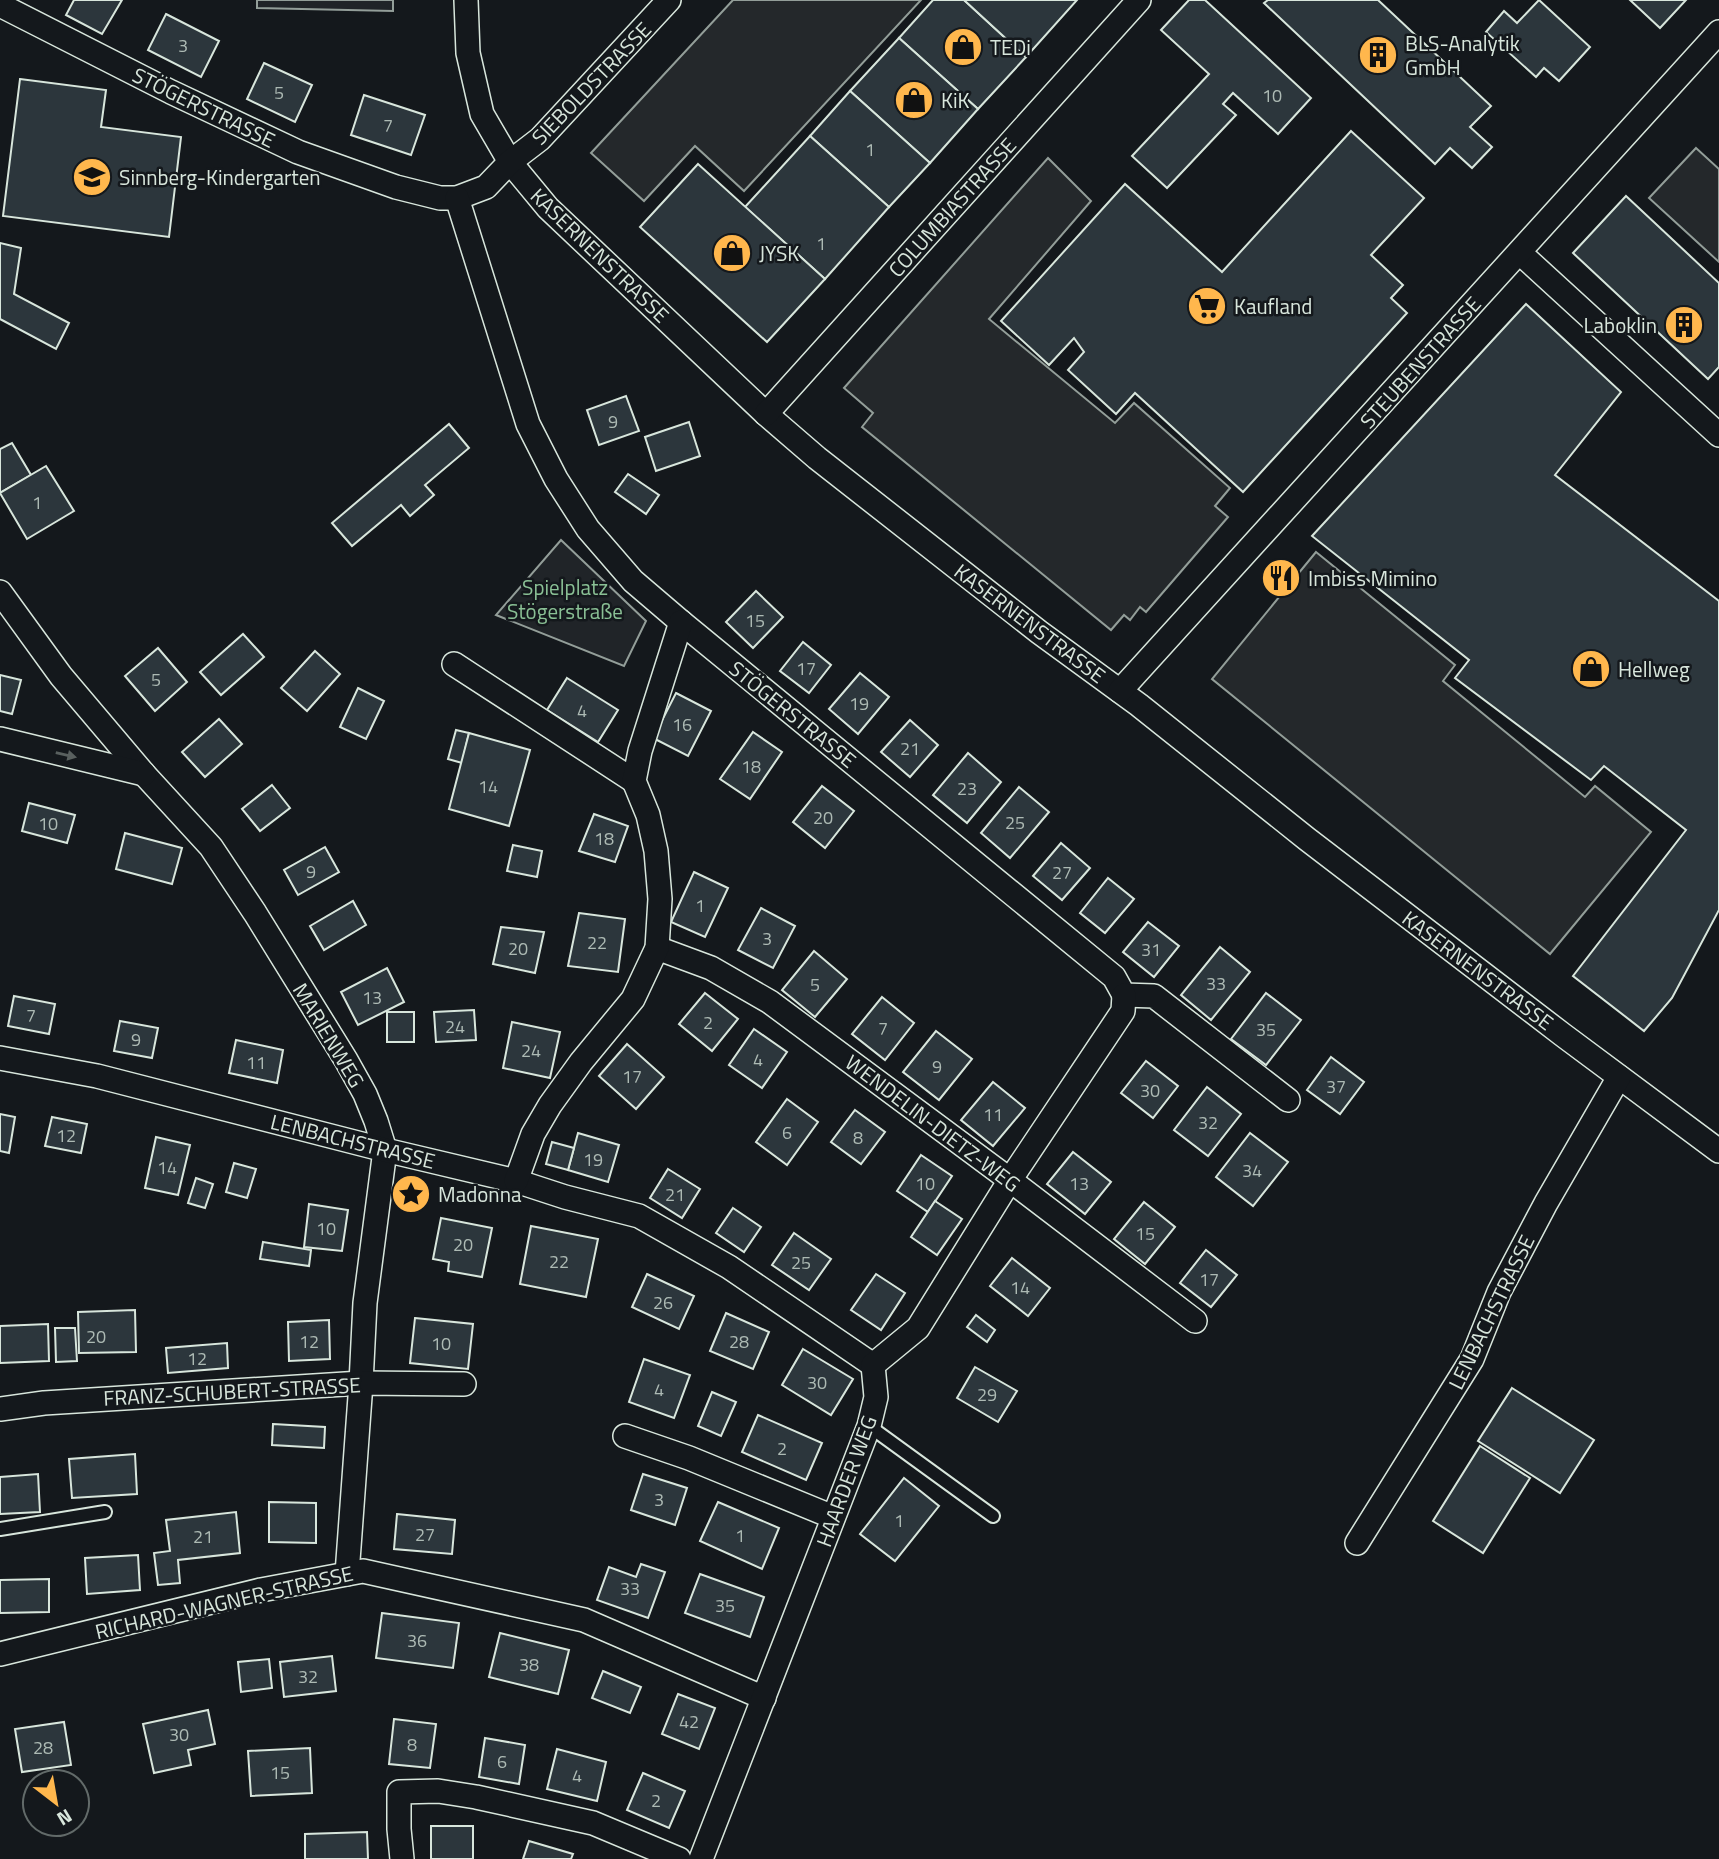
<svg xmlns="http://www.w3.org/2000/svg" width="1719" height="1859" font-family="'Titillium Web',sans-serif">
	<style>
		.green { fill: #202428; stroke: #939e99; stroke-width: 2 }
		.parking { fill: #24282b; stroke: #939e99; stroke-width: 2 }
		.building { fill: #2c363c; stroke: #d8e6dc; stroke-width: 2 }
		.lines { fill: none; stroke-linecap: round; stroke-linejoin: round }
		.lane-casing { stroke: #d8e6dc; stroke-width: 16 }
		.street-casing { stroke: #d8e6dc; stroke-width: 26 }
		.lane { stroke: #14181c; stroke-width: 12 }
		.street { stroke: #14181c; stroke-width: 23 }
		.oneway { fill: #59605f }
		.labels { text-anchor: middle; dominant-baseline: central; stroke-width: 5; stroke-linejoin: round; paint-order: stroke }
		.number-label { font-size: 18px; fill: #adbab4 }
		.poi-label { font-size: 21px; fill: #d8e6dc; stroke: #14181c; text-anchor: start }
		.street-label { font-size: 21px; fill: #d8e6dc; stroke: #14181c }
		.park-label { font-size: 21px; fill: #8ac095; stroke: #14181c }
	</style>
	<rect width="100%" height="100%" fill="#14181c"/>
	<!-- green -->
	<g class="green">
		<path d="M257 0H393V11L257 8Z"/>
		<path d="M561 540 646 621 624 666 496 615Z"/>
	</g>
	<!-- parking -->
	<g class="parking">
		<path d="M733 0H921L744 191 695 146 644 201 591 153Z"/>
		<path d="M1696 148 1719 169V262L1649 198Z"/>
		<path d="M1048 158 1091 201 989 319 1115 423 1134 403 1230 488 1215 506 1228 517 1146 612 1140 607 1130 620 1124 615 1111 630 862 427 873 413 844 388Z"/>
		<path d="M1316 552 1455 665 1443 681 1585 797 1595 786 1651 832 1550 954 1212 679Z"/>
	</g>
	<!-- building -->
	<g class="building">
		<path d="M74 0H122L102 34 66 15Z"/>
		<path d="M933 0H964L1026 57 978 109 899 38Z"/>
		<path d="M964 0H1077L1026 57Z"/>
		<path d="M1189 0H1205L1311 98 1278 134 1233 93 1223 104 1236 115 1167 188 1132 156 1209 74 1161 30Z"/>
		<path d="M1268 0H1378L1491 106 1470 127 1492 147 1472 168 1450 148 1435 164 1264 3Z"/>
		<path d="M1539 0 1590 47 1559 81 1544 68 1536 77 1486 32 1504 11 1517 23Z"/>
		<path d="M1630 0H1686L1660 28Z"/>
		<path d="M166 14 219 41 201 77 148 50Z"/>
		<path d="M899 38 978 109 930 163 850 91Z"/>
		<path d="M264 63 312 85 295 122 247 99Z"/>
		<path d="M20 79 106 90 101 127 181 137 169 237 3 216Z"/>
		<path d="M850 91 930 163 889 207 810 136Z"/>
		<path d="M364 95 425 115 411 155 351 135Z"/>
		<path d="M1351 131 1424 198 1371 255 1403 285 1391 298 1407 313 1243 492 1135 393 1116 414 1068 370 1084 352 1074 338 1049 365 1001 321 1125 184 1222 272Z"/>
		<path d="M810 136 889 207 825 279 745 207Z"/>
		<path d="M698 164 825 279 767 342 640 227Z"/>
		<path d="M1626 196 1719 283V367L1708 379 1573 253Z"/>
		<path d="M0 243 21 248 14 294 69 323 56 349 0 319Z"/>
		<path d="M1526 304 1621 392 1555 475 1719 601V910L1672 998 1644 1031 1573 976 1686 830 1604 766 1591 780 1455 678 1469 660 1312 536Z"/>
		<path d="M626 396 639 431 599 445 587 410Z"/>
		<path d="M689 422 700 456 656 471 645 437Z"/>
		<path d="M449 424 469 448 425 485 434 495 410 516 401 505 352 546 332 523Z"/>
		<path d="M12 443 31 475 0 493V449Z"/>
		<path d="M46 466 74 511 27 539 0 493Z"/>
		<path d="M628 474 659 495 646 514 615 492Z"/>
		<path d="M756 591 783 617 753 648 726 622Z"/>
		<path d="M243 634 264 657 221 695 200 672Z"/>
		<path d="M803 642 831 665 809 693 780 671Z"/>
		<path d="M158 648 187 682 155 711 125 676Z"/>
		<path d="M315 651 340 674 307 711 281 688Z"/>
		<path d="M860 673 889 697 858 734 829 709Z"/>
		<path d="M0 675 21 680 12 714 0 711Z"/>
		<path d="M567 678 618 710 598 742 547 710Z"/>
		<path d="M358 688 384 701 366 739 340 727Z"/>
		<path d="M676 693 711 711 688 756 653 738Z"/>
		<path d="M219 719 242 744 205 777 182 752Z"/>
		<path d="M910 720 938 745 910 777 881 752Z"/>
		<path d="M456 730 469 733 462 763 448 759Z"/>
		<path d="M753 732 782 752 750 799 720 779Z"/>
		<path d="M469 733 530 750 509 826 449 809Z"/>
		<path d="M968 753 1001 782 967 823 933 795Z"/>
		<path d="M272 785 290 808 260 831 242 809Z"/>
		<path d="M822 786 854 811 825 848 793 822Z"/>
		<path d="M1019 787 1049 812 1010 858 981 833Z"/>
		<path d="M29 803 75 815 67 843 22 831Z"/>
		<path d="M594 814 628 826 615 862 579 851Z"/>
		<path d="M125 833 182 848 172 884 116 869Z"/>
		<path d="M1061 843 1090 868 1062 900 1033 876Z"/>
		<path d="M513 845 542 851 537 877 507 871Z"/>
		<path d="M325 847 339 872 298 895 284 870Z"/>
		<path d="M694 872 728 888 705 937 671 922Z"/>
		<path d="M1108 878 1134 899 1105 933 1080 913Z"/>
		<path d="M353 901 366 925 324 950 310 926Z"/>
		<path d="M761 908 795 926 773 968 738 950Z"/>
		<path d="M579 913 625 919 618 972 568 966Z"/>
		<path d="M1148 922 1179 946 1154 977 1123 952Z"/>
		<path d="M501 927 544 932 535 973 493 964Z"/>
		<path d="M1220 947 1250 972 1211 1020 1181 995Z"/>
		<path d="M814 951 847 979 815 1017 782 990Z"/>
		<path d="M387 968 404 1002 358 1025 341 992Z"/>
		<path d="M705 993 738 1019 712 1051 679 1024Z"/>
		<path d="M1266 993 1301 1020 1266 1065 1231 1039Z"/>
		<path d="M14 996 55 1004 49 1034 8 1026Z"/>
		<path d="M882 997 914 1023 885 1060 852 1034Z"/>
		<path d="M474 1010 476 1040 436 1042 434 1012Z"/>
		<rect x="387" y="1012" width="27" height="30"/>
		<path d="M120 1021 158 1028 152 1058 114 1051Z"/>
		<path d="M512 1022 560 1032 550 1078 503 1068Z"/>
		<path d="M754 1029 787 1052 762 1088 729 1065Z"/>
		<path d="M936 1031 972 1059 939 1100 903 1072Z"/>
		<path d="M236 1040 283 1050 277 1083 229 1073Z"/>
		<path d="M627 1044 664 1077 636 1109 599 1076Z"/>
		<path d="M1331 1057 1364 1082 1340 1114 1307 1090Z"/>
		<path d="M1146 1061 1178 1086 1153 1118 1121 1093Z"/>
		<path d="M993 1082 1025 1108 993 1146 961 1120Z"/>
		<path d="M1207 1087 1241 1114 1208 1156 1174 1130Z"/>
		<path d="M787 1099 818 1122 787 1165 756 1142Z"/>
		<path d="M855 1110 885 1132 861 1164 831 1142Z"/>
		<path d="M0 1114 15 1117 9 1153 0 1151Z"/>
		<path d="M52 1117 87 1124 81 1153 45 1146Z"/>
		<path d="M578 1133 619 1145 608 1182 568 1170Z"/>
		<path d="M1250 1133 1288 1162 1253 1206 1216 1177Z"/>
		<path d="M156 1137 190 1145 178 1195 145 1188Z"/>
		<path d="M552 1142 574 1148 568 1170 546 1164Z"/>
		<path d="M1073 1152 1111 1182 1085 1214 1047 1184Z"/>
		<path d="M921 1155 952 1176 928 1212 897 1191Z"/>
		<path d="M234 1163 256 1169 247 1198 226 1192Z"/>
		<path d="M668 1169 700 1189 682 1218 650 1198Z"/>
		<path d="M196 1178 213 1184 205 1208 188 1203Z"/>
		<path d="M935 1201 962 1219 937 1255 911 1237Z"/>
		<path d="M1144 1202 1175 1227 1145 1264 1114 1239Z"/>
		<path d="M309 1204 348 1210 342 1251 304 1247Z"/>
		<path d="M733 1208 761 1227 744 1252 716 1233Z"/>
		<path d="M441 1218 492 1228 482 1277 448 1271 449 1262 433 1259Z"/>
		<path d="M531 1226 598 1239 586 1297 520 1284Z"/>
		<path d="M794 1233 831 1259 809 1290 772 1265Z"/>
		<path d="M263 1242 311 1250 309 1266 260 1259Z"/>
		<path d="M1206 1250 1237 1275 1211 1307 1180 1283Z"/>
		<path d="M1012 1258 1050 1288 1028 1316 990 1286Z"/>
		<path d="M647 1274 694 1296 679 1329 632 1307Z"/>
		<path d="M876 1274 905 1293 881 1330 851 1310Z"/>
		<path d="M135 1310 136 1352 79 1353 78 1312Z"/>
		<path d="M726 1313 769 1332 753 1369 710 1351Z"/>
		<path d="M976 1315 995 1330 987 1342 967 1327Z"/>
		<path d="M415 1318 473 1324 468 1369 410 1363Z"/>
		<path d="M329 1320 330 1359 289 1361 288 1322Z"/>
		<path d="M48 1324 49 1361 0 1363V1326Z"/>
		<path d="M55 1328H75L77 1361 56 1362Z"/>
		<path d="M227 1343 228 1368 168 1373 166 1348Z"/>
		<path d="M803 1349 853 1379 831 1415 782 1385Z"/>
		<path d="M644 1359 690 1375 674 1418 629 1402Z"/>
		<path d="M975 1367 1017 1391 998 1422 957 1398Z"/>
		<path d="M1512 1388 1594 1440 1560 1493 1478 1441Z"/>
		<path d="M712 1392 736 1402 721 1436 698 1426Z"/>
		<path d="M758 1415 822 1443 806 1480 742 1452Z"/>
		<path d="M273 1424 325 1427 324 1448 272 1445Z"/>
		<path d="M1480 1446 1530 1478 1483 1553 1433 1521Z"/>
		<path d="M135 1454 137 1494 72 1498 69 1459Z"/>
		<path d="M38 1474 40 1512 0 1514V1477Z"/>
		<path d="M643 1474 687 1488 675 1525 631 1510Z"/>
		<path d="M904 1478 939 1506 895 1561 860 1534Z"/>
		<path d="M269 1502 316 1503V1543L269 1542Z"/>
		<path d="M718 1502 779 1528 762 1569 700 1541Z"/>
		<path d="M236 1512 240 1553 178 1560 180 1583 158 1585 154 1553 170 1551 166 1520Z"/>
		<path d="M397 1514 455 1520 452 1554 394 1549Z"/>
		<path d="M138 1555 140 1590 87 1594 85 1558Z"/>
		<path d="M641 1564 665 1572 648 1618 597 1600 609 1567 636 1577Z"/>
		<path d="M700 1574 764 1597 750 1637 685 1613Z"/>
		<path d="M49 1579V1612L0 1613V1580Z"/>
		<path d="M382 1613 459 1623 453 1668 376 1658Z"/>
		<path d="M500 1633 569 1650 558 1694 489 1677Z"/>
		<path d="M332 1656 336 1691 284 1697 280 1662Z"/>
		<path d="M269 1659 272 1688 241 1692 238 1662Z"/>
		<path d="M603 1671 641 1687 630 1713 592 1698Z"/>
		<path d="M678 1694 715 1708 699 1749 662 1734Z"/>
		<path d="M208 1710 215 1744 188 1750 191 1765 154 1773 143 1724Z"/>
		<path d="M394 1719 436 1724 430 1768 389 1764Z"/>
		<path d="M64 1722 71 1765 22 1772 15 1729Z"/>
		<path d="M485 1738 525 1745 519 1784 479 1777Z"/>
		<path d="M310 1748 312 1793 251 1796 248 1751Z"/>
		<path d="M557 1749 606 1762 597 1801 547 1789Z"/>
		<path d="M643 1773 685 1791 669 1828 627 1810Z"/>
		<rect x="431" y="1826" width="42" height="33"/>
		<path d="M367 1832 368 1859H305V1834Z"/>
		<path d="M529 1841 573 1854 571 1859H523Z"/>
	</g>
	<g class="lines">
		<!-- lane casing -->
		<g class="lane-casing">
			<g id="lane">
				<path d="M869 1426 993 1516"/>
				<path d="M0 1529 105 1512"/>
			</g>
		</g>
		<!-- street casing -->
		<g class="street-casing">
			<g id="street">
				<path d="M466 0 468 53 482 114 510 162 548 208 766 414 817 458 1039 632 1139 705 1307 839 1563 1035 1719 1151"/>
				<path d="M0 5 171 92 298 152 396 187 440 198H457L486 187 510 162 540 139 669 0"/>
				<path d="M457 198 528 424 556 479 588 529 633 581 681 622 1114 977 1124 995 1154 996 1288 1100"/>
				<path d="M1520 253 1719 435"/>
				<path d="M766 414 1139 0"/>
				<path d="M0 592 61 676 144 774 211 847 255 913 346 1060 365 1094 376 1121 385 1150 365 1303 361 1383 347 1574"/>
				<path d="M454 664 634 781"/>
				<path d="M1120 691 1719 32"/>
				<path d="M0 739 144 774"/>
				<path d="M657 948 711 968 770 1002 1010 1180 1195 1321"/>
				<path d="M0 1058 97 1076 385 1150 516 1181 565 1197 639 1216 729 1267 873 1365"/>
				<path d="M516 1181 533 1134 550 1105 581 1062 633 999 657 948 660 899 656 851 648 815 634 781 640 751 681 622"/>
				<path d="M0 1409 44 1403 361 1383 464 1384"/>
				<path d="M625 1436 689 1458 833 1517"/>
				<path d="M1357 1543 1472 1359 1499 1292 1546 1203 1619 1077"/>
				<path d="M0 1654 261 1590 363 1571 584 1620 764 1698"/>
				<path d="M402 1859 399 1829V1792L438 1791 476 1797 593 1823 679 1859"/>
				<path d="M701 1859 869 1426 876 1397 873 1365 918 1328 1010 1180 1123 1011 1124 995"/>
			</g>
		</g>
		<!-- lane -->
		<use href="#lane" class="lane"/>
		<!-- street -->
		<use href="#street" class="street"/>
	</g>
	<!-- one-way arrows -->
	<defs><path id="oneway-solid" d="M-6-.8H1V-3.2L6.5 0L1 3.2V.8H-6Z" transform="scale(1.75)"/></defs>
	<use class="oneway" href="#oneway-solid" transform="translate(66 755) rotate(13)"/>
	<!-- icons -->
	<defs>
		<g id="shop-disc" transform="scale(2.0125)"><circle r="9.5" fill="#ffb74d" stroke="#14181c"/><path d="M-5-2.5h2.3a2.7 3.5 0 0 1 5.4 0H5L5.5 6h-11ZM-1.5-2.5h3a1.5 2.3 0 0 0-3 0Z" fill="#111"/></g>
		<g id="building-disc" transform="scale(2.0125)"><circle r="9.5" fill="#ffb74d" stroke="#14181c"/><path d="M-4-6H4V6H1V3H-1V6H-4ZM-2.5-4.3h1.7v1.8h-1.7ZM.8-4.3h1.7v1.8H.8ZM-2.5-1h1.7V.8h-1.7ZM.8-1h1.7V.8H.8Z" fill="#111"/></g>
		<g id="school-disc" transform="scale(2.0125)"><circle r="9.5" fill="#ffb74d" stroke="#14181c"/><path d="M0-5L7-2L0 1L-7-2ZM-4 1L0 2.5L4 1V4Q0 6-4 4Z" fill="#111"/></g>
		<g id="supermarket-disc" transform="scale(2.0125)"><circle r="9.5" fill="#ffb74d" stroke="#14181c"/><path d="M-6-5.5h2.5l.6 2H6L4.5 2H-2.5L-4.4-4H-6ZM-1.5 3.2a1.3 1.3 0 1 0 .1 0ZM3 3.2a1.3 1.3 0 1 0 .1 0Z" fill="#111"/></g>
		<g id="restaurant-disc" transform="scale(2.0125)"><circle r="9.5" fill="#ffb74d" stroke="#14181c"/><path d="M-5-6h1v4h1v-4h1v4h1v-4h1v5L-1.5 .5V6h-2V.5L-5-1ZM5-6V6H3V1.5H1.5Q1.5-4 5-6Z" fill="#111"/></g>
		<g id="sight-disc" transform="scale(2.0125)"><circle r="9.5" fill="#ffb74d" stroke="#14181c"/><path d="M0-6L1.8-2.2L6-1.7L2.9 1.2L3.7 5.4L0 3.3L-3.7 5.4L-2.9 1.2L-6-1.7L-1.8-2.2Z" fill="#111"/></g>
	</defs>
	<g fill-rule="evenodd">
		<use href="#shop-disc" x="963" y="47"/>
		<use href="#building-disc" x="1378" y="55"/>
		<use href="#shop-disc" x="914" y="100"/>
		<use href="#school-disc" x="92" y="177"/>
		<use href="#shop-disc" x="732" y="253"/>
		<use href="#supermarket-disc" x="1207" y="306"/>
		<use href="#building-disc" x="1684" y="325"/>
		<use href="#restaurant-disc" x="1281" y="578"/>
		<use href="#shop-disc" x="1591" y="669"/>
		<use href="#sight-disc" x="411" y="1194"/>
	</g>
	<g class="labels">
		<!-- number labels -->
		<g class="number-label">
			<text x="183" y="45">3</text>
			<text x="279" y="92">5</text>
			<text x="1272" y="95">10</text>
			<text x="388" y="125">7</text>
			<text x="870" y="149">1</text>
			<text x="821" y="243">1</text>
			<text x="613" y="421">9</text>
			<text x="37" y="502">1</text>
			<text x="755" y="620">15</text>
			<text x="806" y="668">17</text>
			<text x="156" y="679">5</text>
			<text x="859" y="703">19</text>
			<text x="582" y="710">4</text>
			<text x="682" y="724">16</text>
			<text x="910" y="748">21</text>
			<text x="751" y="766">18</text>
			<text x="488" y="786">14</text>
			<text x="967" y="788">23</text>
			<text x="823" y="817">20</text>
			<text x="1015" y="822">25</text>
			<text x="48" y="823">10</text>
			<text x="604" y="838">18</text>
			<text x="311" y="871">9</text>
			<text x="1062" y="872">27</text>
			<text x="700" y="905">1</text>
			<text x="767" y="938">3</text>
			<text x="597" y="942">22</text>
			<text x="518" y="948">20</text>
			<text x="1151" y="949">31</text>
			<text x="1216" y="983">33</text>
			<text x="815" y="984">5</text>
			<text x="372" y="997">13</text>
			<text x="31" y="1015">7</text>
			<text x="708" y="1022">2</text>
			<text x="455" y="1026">24</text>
			<text x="883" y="1028">7</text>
			<text x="1266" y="1029">35</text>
			<text x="136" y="1039">9</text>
			<text x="531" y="1050">24</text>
			<text x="758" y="1059">4</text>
			<text x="256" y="1062">11</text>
			<text x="937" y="1066">9</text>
			<text x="632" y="1076">17</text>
			<text x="1336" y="1086">37</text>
			<text x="1150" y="1090">30</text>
			<text x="993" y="1114">11</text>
			<text x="1208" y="1122">32</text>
			<text x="787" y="1132">6</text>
			<text x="66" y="1135">12</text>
			<text x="858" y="1137">8</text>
			<text x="593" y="1159">19</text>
			<text x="167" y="1167">14</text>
			<text x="1252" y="1170">34</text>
			<text x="925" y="1183">10</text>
			<text x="1079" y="1183">13</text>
			<text x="675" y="1194">21</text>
			<text x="326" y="1228">10</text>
			<text x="1145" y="1233">15</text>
			<text x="463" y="1244">20</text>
			<text x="559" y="1261">22</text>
			<text x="801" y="1262">25</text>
			<text x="1209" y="1279">17</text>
			<text x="1020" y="1287">14</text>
			<text x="663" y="1302">26</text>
			<text x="96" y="1336">20</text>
			<text x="309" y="1341">12</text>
			<text x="739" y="1341">28</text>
			<text x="441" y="1343">10</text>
			<text x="197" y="1358">12</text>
			<text x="817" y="1382">30</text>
			<text x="659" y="1389">4</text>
			<text x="987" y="1394">29</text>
			<text x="782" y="1448">2</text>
			<text x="659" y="1499">3</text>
			<text x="899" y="1520">1</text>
			<text x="425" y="1534">27</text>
			<text x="740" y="1535">1</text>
			<text x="203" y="1536">21</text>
			<text x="630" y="1588">33</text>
			<text x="725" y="1605">35</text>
			<text x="417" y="1640">36</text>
			<text x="529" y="1664">38</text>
			<text x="308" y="1676">32</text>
			<text x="689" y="1721">42</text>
			<text x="179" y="1734">30</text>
			<text x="412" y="1744">8</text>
			<text x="43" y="1747">28</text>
			<text x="502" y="1761">6</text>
			<text x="280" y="1772">15</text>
			<text x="577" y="1775">4</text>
			<text x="656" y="1800">2</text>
		</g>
		<!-- poi labels -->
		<g class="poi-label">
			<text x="1405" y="43">BLS-Analytik<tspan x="1405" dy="24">GmbH</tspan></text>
			<text x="990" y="47">TEDi</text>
			<text x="941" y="100">KiK</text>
			<text x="119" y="177">Sinnberg-Kindergarten</text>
			<text x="759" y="253">JYSK</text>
			<text x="1234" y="306">Kaufland</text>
			<text x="1657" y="325" text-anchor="end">Laboklin</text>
			<text x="1308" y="578">Imbiss Mimino</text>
			<text x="1618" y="669">Hellweg</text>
			<text x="438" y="1194">Madonna</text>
		</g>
		<!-- street labels -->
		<g class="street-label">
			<text transform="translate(591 83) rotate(-46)">SIEBOLDSTRASSE</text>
			<text transform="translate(204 107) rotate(26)">STÖGERSTRASSE</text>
			<text transform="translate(952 207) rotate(-48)">COLUMBIASTRASSE</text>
			<text transform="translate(600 255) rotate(44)">KASERNENSTRASSE</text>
			<text transform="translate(1420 362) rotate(-48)">STEUBENSTRASSE</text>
			<text transform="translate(1030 623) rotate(37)">KASERNENSTRASSE</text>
			<text transform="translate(793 714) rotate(39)">STÖGERSTRASSE</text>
			<text transform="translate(1478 970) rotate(37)">KASERNENSTRASSE</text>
			<text transform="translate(329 1035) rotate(59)">MARIENWEG</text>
			<text transform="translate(933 1123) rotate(37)">WENDELIN-DIETZ-WEG</text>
			<text transform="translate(353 1141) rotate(14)">LENBACHSTRASSE</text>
			<text transform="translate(1491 1312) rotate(-64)">LENBACHSTRASSE</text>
			<text transform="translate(232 1391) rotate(-3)">FRANZ-SCHUBERT-STRASSE</text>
			<text transform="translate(846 1481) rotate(-70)">HAARDER WEG</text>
			<text transform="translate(224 1602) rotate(-13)">RICHARD-WAGNER-STRASSE</text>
		</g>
		<!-- park labels -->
		<g class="park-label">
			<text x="565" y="587">Spielplatz<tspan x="565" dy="24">Stögerstraße</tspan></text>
		</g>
	</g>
	<!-- north arrow -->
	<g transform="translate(56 1803) rotate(149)"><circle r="33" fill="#14181c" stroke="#626a69" stroke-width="2"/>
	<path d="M0-5L12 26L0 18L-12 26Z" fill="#ffb74d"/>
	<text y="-10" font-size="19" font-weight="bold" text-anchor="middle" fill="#d8e6dc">N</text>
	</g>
</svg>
